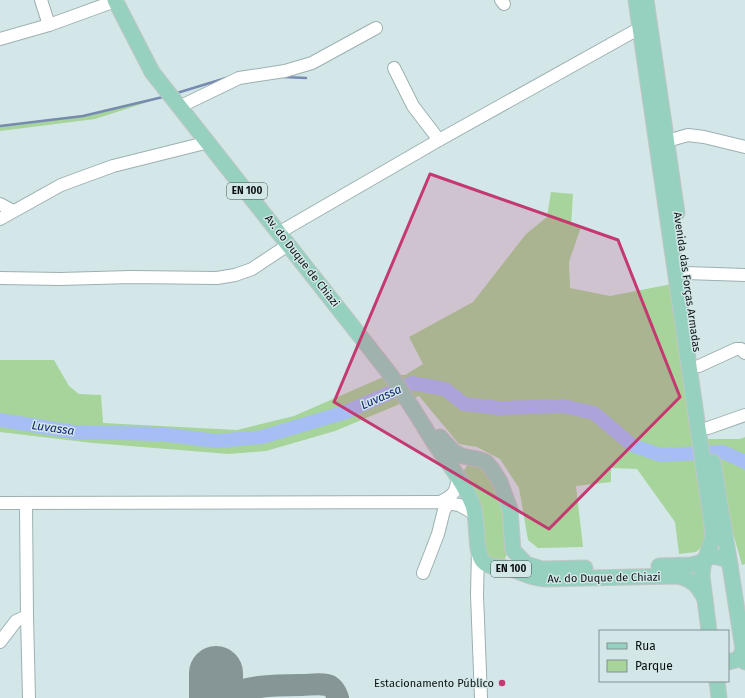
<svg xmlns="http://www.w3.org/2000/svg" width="745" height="698" font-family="'Fira Sans',sans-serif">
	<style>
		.green { fill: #a6d49a }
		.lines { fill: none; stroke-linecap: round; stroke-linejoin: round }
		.stream { stroke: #778ab0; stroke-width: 2.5 }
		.river { stroke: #a6bef4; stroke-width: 14 }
		.taxiway { stroke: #869596; stroke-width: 22 }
		.runway { stroke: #869596; stroke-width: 54 }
		.minor-casing { stroke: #9db0b1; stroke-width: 14 }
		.major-casing { stroke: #c4c5c6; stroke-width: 17 }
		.minor { stroke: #fff; stroke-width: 12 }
		.major { stroke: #96d1bf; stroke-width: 15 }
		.marked { fill: #c33970; fill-opacity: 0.2; stroke: #c33970; stroke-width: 3; stroke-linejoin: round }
		.poi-dot { fill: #c33970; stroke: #d3e7e9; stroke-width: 1.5 }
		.labels { text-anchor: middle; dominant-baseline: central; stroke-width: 3; stroke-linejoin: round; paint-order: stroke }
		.shield { fill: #d3e7e9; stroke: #465051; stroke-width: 1 }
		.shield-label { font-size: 10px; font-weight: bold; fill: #090f10 }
		.street-label { font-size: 11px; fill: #090f10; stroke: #d3e7e9 }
		.poi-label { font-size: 11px; fill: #090f10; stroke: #d3e7e9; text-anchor: end }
		.water-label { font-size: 12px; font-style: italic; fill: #0e256f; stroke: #d3e7e9 }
	</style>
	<rect width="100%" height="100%" fill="#d3e7e9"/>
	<!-- green -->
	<g class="green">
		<path d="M157 99 95 119 0 131V126L83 116 104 110Z"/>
		<path d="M551 192 573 194 571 225 581 227 569 262 570 288 610 296 677 283 700 439H740L745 437V564L742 565 713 462V537L696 552 679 554 675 522 637 469 611 468V482L576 486 583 547 538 548 528 540 519 488 500 459 477 447 459 444 419 396 335 431 266 451 229 454 93 443 0 432V360H54L69 386 79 394 101 395 103 423 237 430 294 416 390 374 405 375 423 364 409 337 473 302 526 234 547 217Z"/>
		<path d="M469 463 482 465 502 501 507 552 505 559 498 562 491 561 483 548 484 524 481 514 462 473Z"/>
	</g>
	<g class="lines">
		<!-- stream -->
		<g class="stream">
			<path d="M284 77 306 78"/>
			<path d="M177 93 226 78"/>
			<path d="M0 126 83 116 163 97"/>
		</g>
		<!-- river -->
		<path class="river" d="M0 420 74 432 161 434 216 441 262 437 346 412 412 383 445 389 464 404 500 408 563 406 594 413 632 445 660 455 723 452 745 462"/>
		<!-- taxiway -->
		<path class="taxiway" d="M217 698C250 686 268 685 302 685 309 685 319 683 327 685 333 686 336 692 338 698"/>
		<!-- runway -->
		<path class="runway" d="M216 673V698"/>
		<!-- minor casing -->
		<g class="minor-casing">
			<g id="minor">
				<path d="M41 0 49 25"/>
				<path d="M501 0 504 4"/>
				<path d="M0 39 49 25 118 0"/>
				<path d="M394 68 413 106 439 140"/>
				<path d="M179 107 239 78 285 71 312 63 376 28"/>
				<path d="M667 141 688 135 704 137 745 147"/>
				<path d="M0 204 13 211"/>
				<path d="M0 219 61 185 113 166 209 142"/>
				<path d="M280 232 439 140 640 28"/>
				<path d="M686 273 745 275"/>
				<path d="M0 278 60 279 131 277 217 278 235 275 252 269 288 245"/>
				<path d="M699 366 736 349H741L745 353"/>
				<path d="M708 428 745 415"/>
				<path d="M440 502C454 495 456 493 458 476"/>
				<path d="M0 503 440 502 459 505 475 514"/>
				<path d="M478 551 477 595 481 698"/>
				<path d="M423 573 438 534 444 510 449 503"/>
				<path d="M27 616 29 698"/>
				<path d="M0 642 16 621 27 616 26 504"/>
			</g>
		</g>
		<!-- major casing -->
		<g class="major-casing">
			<g id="major">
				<path d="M115 0 152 72 390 374C405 396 419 418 433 441 446 461 463 480 472 503 479 519 474 548 482 560 488 569 501 566 510 569 523 572 529 578 545 579L676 576C692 579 698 585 705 599"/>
				<path d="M636 0 712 525 713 537 703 566 702 576 709 631"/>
				<path d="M646 0 677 213"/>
				<path d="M440 437 454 452 462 456 478 459 486 462 492 469 500 482 510 509 513 550 526 564 542 569 585 568"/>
				<path d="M713 462 730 565"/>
				<path d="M659 566 691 565 699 563 712 556 726 559 730 565 745 662"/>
				<path d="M728 662 739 659 743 650"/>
				<path d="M717 681 719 698"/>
			</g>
		</g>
		<!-- minor -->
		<use href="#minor" class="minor"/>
		<!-- major -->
		<use href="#major" class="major"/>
	</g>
	<!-- marked area -->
	<path class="marked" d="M430 174 618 240 680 397 549 529 334 402Z"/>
	<!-- markers -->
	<circle class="poi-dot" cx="502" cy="683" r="4"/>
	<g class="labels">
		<!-- shield labels -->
		<g class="shield">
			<rect x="227" y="183" width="40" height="16" rx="3"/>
			<rect x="491" y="561" width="40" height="16" rx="3"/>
		</g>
		<g class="shield-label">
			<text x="247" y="191">EN 100</text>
			<text x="511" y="569">EN 100</text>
		</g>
		<!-- street labels -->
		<g class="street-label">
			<text transform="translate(302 261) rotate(52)">Av. do Duque de Chiazi</text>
			<text transform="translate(687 282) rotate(82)">Avenida das Forças Armadas</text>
			<text transform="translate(604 578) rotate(-1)">Av. do Duque de Chiazi</text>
		</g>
		<!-- poi labels -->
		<g class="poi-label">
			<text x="494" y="683">Estacionamento Público</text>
		</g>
		<!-- water labels -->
		<g class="water-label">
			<text transform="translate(381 397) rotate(-24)">Luvassa</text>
			<text transform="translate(53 428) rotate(8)">Luvassa</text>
		</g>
	</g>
	<!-- legend -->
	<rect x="599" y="630" width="130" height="52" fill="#d3e7e9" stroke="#829192"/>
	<rect x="607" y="643" width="20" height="6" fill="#96d1bf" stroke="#829192"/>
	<text x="635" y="650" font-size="12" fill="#090f10">Rua</text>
	<rect x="607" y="660" width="20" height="12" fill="#a6d49a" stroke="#829192"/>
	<text x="635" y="670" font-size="12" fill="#090f10">Parque</text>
</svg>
